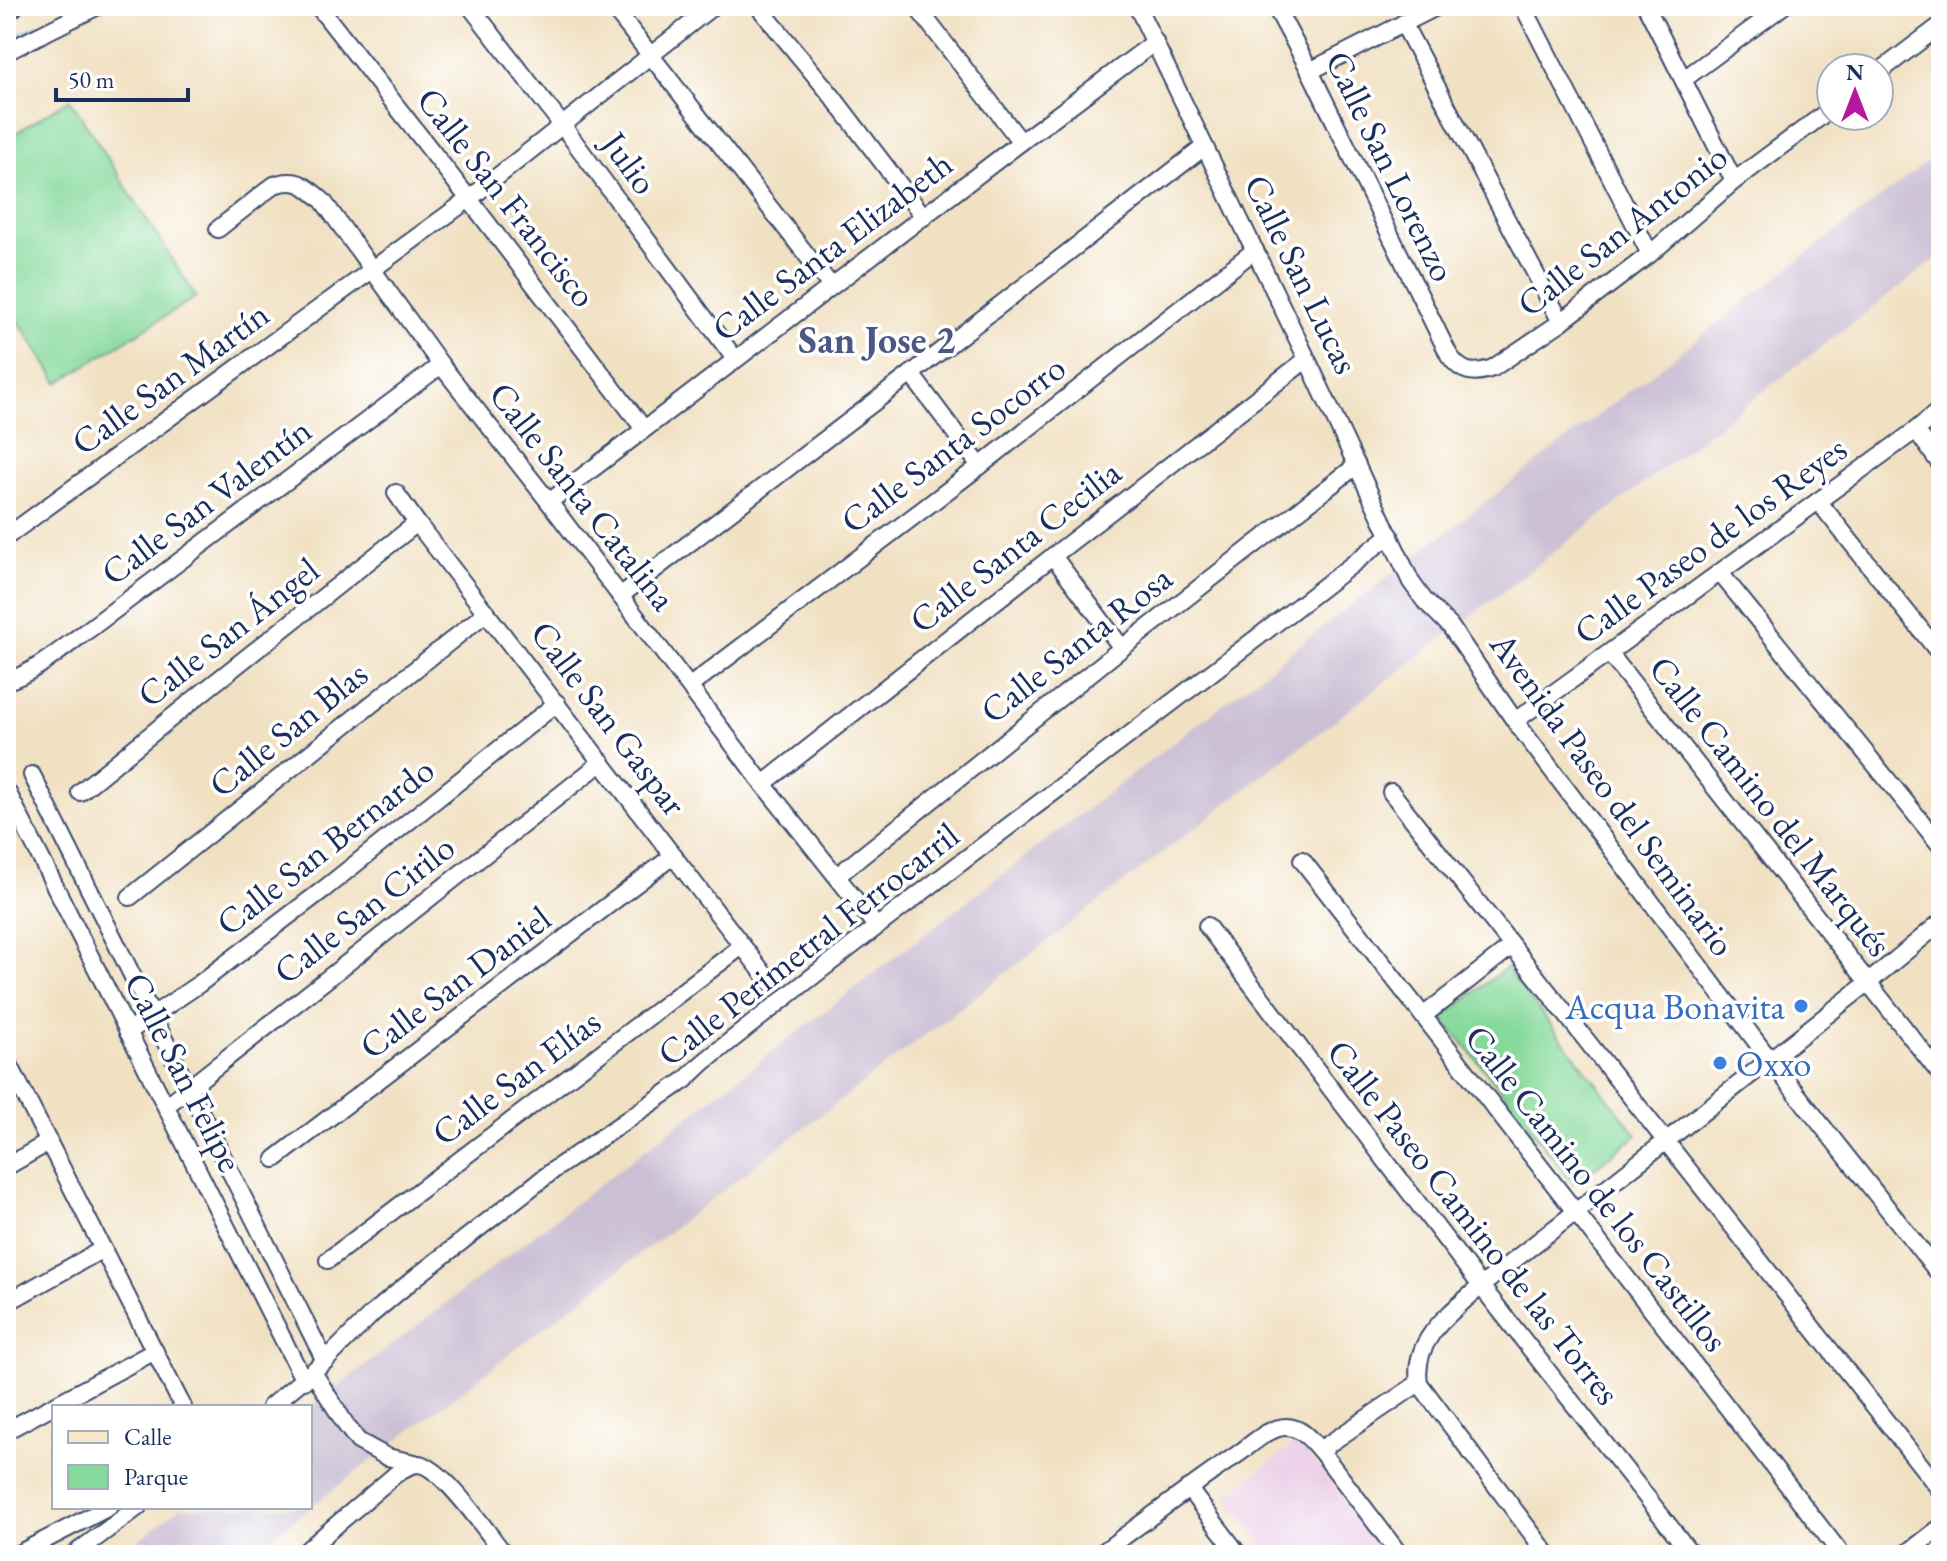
<svg xmlns="http://www.w3.org/2000/svg" width="1947" height="1561" font-family="'EB Garamond',serif">
	<style>
		.built { fill: #ecd1e9 }
		.industrial { fill: #cbbfd4 }
		.green { fill: #85d99b; stroke: #50847c; stroke-width: 2 }
		.lines { fill: none; stroke-linecap: round; stroke-linejoin: round }
		.stream { stroke: #4bbac1; stroke-width: 5 }
		.minor-casing { stroke: #3b4a6d; stroke-width: 20 }
		.secondary-casing { stroke: #3b4a6d; stroke-width: 26 }
		.minor { stroke: #fff; stroke-width: 16 }
		.secondary { stroke: #fbe7c3; stroke-width: 22 }
		.shop-dot { fill: #3f7fe0; stroke: #fff; stroke-width: 3 }
		.labels { text-anchor: middle; dominant-baseline: central; stroke-width: 7; stroke-linejoin: round; paint-order: stroke }
		.street-label { font-size: 36px; fill: #1b2f5e; stroke: #fff }
		.shop-label { font-size: 36px; fill: #366cbe; stroke: #fff; text-anchor: end }
		.neighbourhood-label { font-size: 38px; font-weight: bold; fill: #4d5786; stroke: #fff }
	</style>
	<rect width="100%" height="100%" fill="#fff"/>
	<filter id="ink" filterUnits="userSpaceOnUse"><feTurbulence type="fractalNoise" baseFrequency=".0125" numOctaves="2"/><feDisplacementMap in="SourceGraphic" scale="16" xChannelSelector="R" yChannelSelector="G"/><feConvolveMatrix kernelMatrix="1 2 1 2 8 2 1 2 1" color-interpolation-filters="sRGB"/></filter>
	<filter id="wash" filterUnits="userSpaceOnUse"><feTurbulence type="fractalNoise" baseFrequency=".006" numOctaves="4" result="noise"/><feDisplacementMap in="SourceGraphic" scale="32" xChannelSelector="R" yChannelSelector="G"/><feGaussianBlur stdDeviation="1.8" result="paint"/><feColorMatrix in="noise" values="0 0 0 0 0 0 0 0 0 0 0 0 0 0 0 0 0 1.4 0 .05"/><feComposite in="paint" operator="in"/></filter>
	<g filter="url(#wash)">
		<rect width="100%" height="100%" fill="#f1e1c3"/>
		<!-- built -->
		<path class="built" d="M1298 1441 1386 1555H1271L1226 1496Z"/>
		<!-- industrial -->
		<path class="industrial" d="M1941 151V255L248 1555H119L181 1507H310V1408Z"/>
		<!-- green -->
		<g class="green">
			<path d="M70 99 196 297 58 383 6 301V139Z"/>
			<path d="M1506 968 1637 1135 1573 1184 1499 1087 1442 1018Z"/>
		</g>
		<g class="lines">
			<!-- stream -->
			<path class="stream" d="M6 42 38 27"/>
		</g>
	</g>
	<g filter="url(#ink)">
		<g class="lines">
			<!-- minor casing -->
			<g class="minor-casing">
				<g id="minor">
					<path d="M318 6 469 199 644 429"/>
					<path d="M470 6 562 125 735 359"/>
					<path d="M612 6 831 286"/>
					<path d="M758 6 832 96 924 217"/>
					<path d="M916 6 1021 142"/>
					<path d="M1137 6 1307 359 1411 582 1424 600 1450 626 1515 721 1770 1060 1941 1276"/>
					<path d="M1275 6 1310 71 1449 355C1461 373 1473 375 1493 368L1561 322 1650 254 1734 181 1831 109"/>
					<path d="M1523 6 1650 254"/>
					<path d="M1646 6 1734 181"/>
					<path d="M1403 23 1561 322"/>
					<path d="M6 52 98 6"/>
					<path d="M1310 71 1438 6"/>
					<path d="M1879 72 1941 25"/>
					<path d="M1684 79 1783 6"/>
					<path d="M218 229 274 185C298 177 306 186 323 201L441 365 549 502 763 784 876 926"/>
					<path d="M911 374 980 466"/>
					<path d="M1916 430 1941 465"/>
					<path d="M396 493 417 523 771 983"/>
					<path d="M1818 501 1941 655"/>
					<path d="M549 502 1021 142 1155 42"/>
					<path d="M6 537 469 199 713 6"/>
					<path d="M1053 556 1122 648"/>
					<path d="M1720 573 1941 846"/>
					<path d="M620 596 911 374 1204 147"/>
					<path d="M1609 653 1941 1075"/>
					<path d="M6 681C34 674 65 646 88 630L441 365"/>
					<path d="M690 686 980 466 1255 250"/>
					<path d="M1515 721 1916 430 1941 409"/>
					<path d="M32 775 325 1361"/>
					<path d="M763 784 1053 556 1307 359"/>
					<path d="M80 792 208 688 417 523"/>
					<path d="M1391 792 1941 1491"/>
					<path d="M8 793 304 1381"/>
					<path d="M1302 860 1842 1555"/>
					<path d="M837 876 1122 648 1357 465"/>
					<path d="M130 897 487 612"/>
					<path d="M1207 926 1481 1286 1692 1555"/>
					<path d="M1423 1016 1512 946"/>
					<path d="M128 1032 199 984 324 889 557 703"/>
					<path d="M6 1058 183 1407"/>
					<path d="M166 1106 602 762"/>
					<path d="M275 1159 674 855"/>
					<path d="M6 1167 49 1142"/>
					<path d="M328 1260 742 946"/>
					<path d="M6 1303 103 1249"/>
					<path d="M313 1372 346 1425 358 1441 387 1457 415 1463"/>
					<path d="M1419 1383C1412 1338 1452 1312 1481 1286L1869 982 1941 922"/>
					<path d="M1419 1383 1548 1555"/>
					<path d="M270 1407 325 1361 372 1314 416 1277 555 1169 685 1080 704 1062C929 882 1163 713 1390 535"/>
					<path d="M6 1431 155 1351"/>
					<path d="M1320 1450 1419 1383"/>
					<path d="M1188 1488 1239 1555"/>
					<path d="M16 1555 109 1507"/>
					<path d="M73 1555 138 1507"/>
					<path d="M301 1555 396 1474C403 1469 410 1464 419 1464 443 1467 489 1535 505 1555"/>
					<path d="M1099 1555C1145 1521 1191 1486 1238 1454 1251 1445 1269 1427 1286 1427 1301 1427 1310 1439 1320 1450L1400 1555"/>
					<path d="M1905 1555 1941 1527"/>
				</g>
			</g>
			<!-- secondary casing -->
			<g class="secondary-casing">
				<path id="secondary" d="M6 9 11 6"/>
			</g>
			<!-- minor -->
			<use href="#minor" class="minor"/>
			<!-- secondary -->
			<use href="#secondary" class="secondary"/>
		</g>
	</g>
	<!-- markers -->
	<g class="shop-dot">
		<circle cx="1801" cy="1006" r="8"/>
		<circle cx="1720" cy="1063" r="8"/>
	</g>
	<g class="labels">
		<!-- street labels -->
		<g class="street-label">
			<text transform="translate(630 163) rotate(54)">Julio</text>
			<text transform="translate(1391 166) rotate(64)">Calle San Lorenzo</text>
			<text transform="translate(507 197) rotate(52)">Calle San Francisco</text>
			<text transform="translate(1622 230) rotate(-38)">Calle San Antonio</text>
			<text transform="translate(832 246) rotate(-37)">Calle Santa Elizabeth</text>
			<text transform="translate(1302 274) rotate(64)">Calle San Lucas</text>
			<text transform="translate(170 378) rotate(-36)">Calle San Martín</text>
			<text transform="translate(953 444) rotate(-37)">Calle Santa Socorro</text>
			<text transform="translate(583 496) rotate(52)">Calle Santa Catalina</text>
			<text transform="translate(206 501) rotate(-37)">Calle San Valentín</text>
			<text transform="translate(1710 540) rotate(-36)">Calle Paseo de los Reyes</text>
			<text transform="translate(1015 546) rotate(-38)">Calle Santa Cecilia</text>
			<text transform="translate(228 632) rotate(-38)">Calle San Ángel</text>
			<text transform="translate(1076 644) rotate(-38)">Calle Santa Rosa</text>
			<text transform="translate(609 718) rotate(53)">Calle San Gaspar</text>
			<text transform="translate(288 729) rotate(-39)">Calle San Blas</text>
			<text transform="translate(1613 794) rotate(54)">Avenida Paseo del Seminario</text>
			<text transform="translate(1771 806) rotate(52)">Calle Camino del Marqués</text>
			<text transform="translate(325 846) rotate(-38)">Calle San Bernardo</text>
			<text transform="translate(364 909) rotate(-38)">Calle San Cirilo</text>
			<text transform="translate(808 944) rotate(-38)">Calle Perimetral Ferrocarril</text>
			<text transform="translate(455 982) rotate(-37)">Calle San Daniel</text>
			<text transform="translate(184 1072) rotate(63)">Calle San Felipe</text>
			<text transform="translate(516 1077) rotate(-37)">Calle San Elías</text>
			<text transform="translate(1597 1188) rotate(52)">Calle Camino de los Castillos</text>
			<text transform="translate(1474 1222) rotate(52)">Calle Paseo Camino de las Torres</text>
		</g>
		<!-- shop labels -->
		<g class="shop-label">
			<text x="1785" y="1006">Acqua Bonavita</text>
			<text x="1736" y="1063" text-anchor="start">Oxxo</text>
		</g>
		<!-- neighbourhood labels -->
		<g class="neighbourhood-label">
			<text x="877" y="339">San Jose 2</text>
		</g>
	</g>
	<!-- margin -->
	<rect width="1947" height="1561" fill="none" stroke="#fff" stroke-width="32"/>
	<!-- legend -->
	<rect x="52" y="1405" width="260" height="104" fill="#ffffff" stroke="#a4acbf" stroke-width="2"/>
	<rect x="68" y="1431" width="40" height="12" fill="#fbe7c3" stroke="#a4acbf" stroke-width="2"/>
	<text x="124" y="1445" font-size="24" fill="#1b2f5e">Calle</text>
	<rect x="68" y="1465" width="40" height="24" fill="#85d99b" stroke="#a4acbf" stroke-width="2"/>
	<text x="124" y="1485" font-size="24" fill="#1b2f5e">Parque</text>
	<!-- north arrow -->
	<g transform="translate(1855 92)"><circle r="38" fill="#ffffff" stroke="#a4acbf" stroke-width="2"/>
	<path d="M0-6L14 30L0 20L-14 30Z" fill="#b5179e"/>
	<text y="-12" font-size="22" font-weight="bold" text-anchor="middle" fill="#1b2f5e">N</text>
	</g>
	<!-- scale -->
	<path d="M56 88v12h132v-12" fill="none" stroke="#1b2f5e" stroke-width="4"/>
	<text x="68" y="88" font-size="24" fill="#1b2f5e" stroke="#ffffff" stroke-width="6" paint-order="stroke">50 m</text>
</svg>
